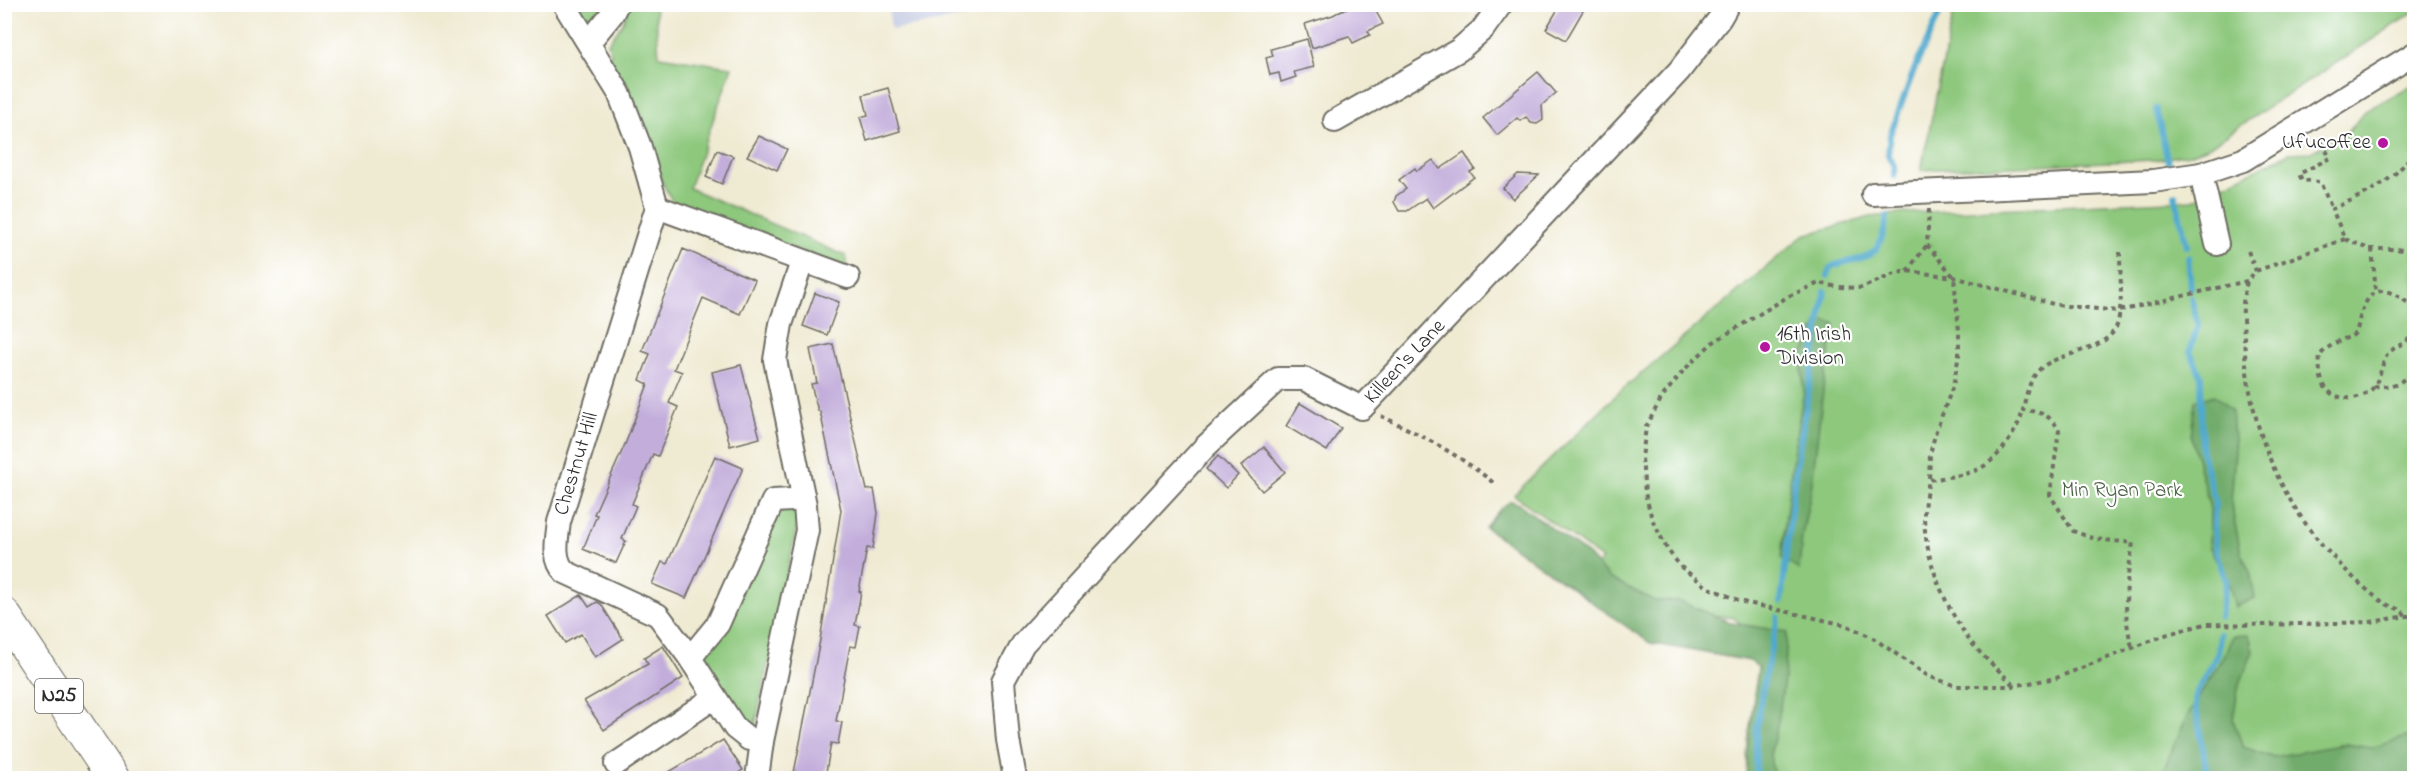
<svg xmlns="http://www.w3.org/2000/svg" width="2419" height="783" font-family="'Indie Flower',sans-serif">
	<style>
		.industrial { fill: #bcc3de }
		.green { fill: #8dc87d; stroke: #5c7a54; stroke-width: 1.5 }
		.forest { fill: #72ac6c; stroke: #4e6c4c; stroke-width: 1.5 }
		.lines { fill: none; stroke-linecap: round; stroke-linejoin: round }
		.stream { stroke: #50a9cd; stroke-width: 6 }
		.building { fill: #c3aedb }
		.minor-casing { stroke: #706e65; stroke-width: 26 }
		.highway-casing { stroke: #706e65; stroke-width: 34 }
		.path { stroke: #706e65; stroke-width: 4; stroke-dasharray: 4.5 4.5; stroke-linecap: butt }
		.minor { stroke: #fff; stroke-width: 22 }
		.highway { stroke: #fff; stroke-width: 32 }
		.poi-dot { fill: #b5179e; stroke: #fff; stroke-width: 2 }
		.labels { text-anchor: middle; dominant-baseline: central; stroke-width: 4.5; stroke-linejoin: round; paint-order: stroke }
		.shield { fill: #fff; stroke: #6b6b6b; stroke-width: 1.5 }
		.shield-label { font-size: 20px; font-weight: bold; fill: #2b2b2b }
		.poi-label { font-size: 21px; fill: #2b2b2b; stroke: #fff; text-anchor: end }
		.street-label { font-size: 21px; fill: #2b2b2b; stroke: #fff }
		.park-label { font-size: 21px; fill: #4d6248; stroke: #fff }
	</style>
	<rect width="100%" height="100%" fill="#fff"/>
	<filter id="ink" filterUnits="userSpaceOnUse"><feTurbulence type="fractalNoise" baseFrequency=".0167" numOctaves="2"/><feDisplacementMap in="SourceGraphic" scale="12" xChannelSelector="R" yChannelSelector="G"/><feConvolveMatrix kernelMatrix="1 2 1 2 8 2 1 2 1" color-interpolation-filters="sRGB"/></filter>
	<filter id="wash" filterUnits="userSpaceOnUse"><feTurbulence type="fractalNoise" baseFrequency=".008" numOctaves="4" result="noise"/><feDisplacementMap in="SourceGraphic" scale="24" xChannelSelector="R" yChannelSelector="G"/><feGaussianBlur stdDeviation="1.35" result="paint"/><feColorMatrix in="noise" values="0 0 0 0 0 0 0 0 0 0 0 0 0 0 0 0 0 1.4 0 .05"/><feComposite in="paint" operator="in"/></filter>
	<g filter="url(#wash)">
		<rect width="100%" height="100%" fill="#efead2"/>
		<!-- industrial -->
		<path class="industrial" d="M888 4H1034V5L891 30Z"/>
		<!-- green -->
		<g class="green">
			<path d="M574 5H605L596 17 588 21Z"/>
			<path d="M630 5H655L659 56 732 67 689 188 846 256 848 269 673 203 661 180 642 116 608 57 611 54 608 43 622 24Z"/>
			<path d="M1955 5 2414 4V12L2208 147 2190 154 2155 160 1921 170Z"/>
			<path d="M2414 84V766L2297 778H1762L1768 651 1734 618 1663 608 1593 572 1602 559 1514 495 1616 395 1804 235 1870 217 1906 213 2193 200 2289 153 2311 152 2349 131 2365 111Z"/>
			<path d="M780 509 793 510 799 516 755 726 743 725 703 664 704 651Z"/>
		</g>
		<!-- forest -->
		<g class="forest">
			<path d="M1819 320 1835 323 1824 382 1811 491 1802 535 1799 570 1781 558 1794 447 1804 391 1801 359Z"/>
			<path d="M2214 395 2232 411 2235 452 2231 504 2241 553 2250 572 2255 598 2235 607 2229 584 2209 546 2210 509 2191 435 2195 401Z"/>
			<path d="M1511 501 1519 504 1588 555 1609 578 1655 601H1679L1732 623 1787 632 1785 671 1778 723 1770 755 1774 778H1747L1746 775 1748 742 1758 667 1750 661 1650 643 1485 527 1502 507Z"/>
			<path d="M2249 635 2253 651 2238 689 2233 720 2243 747 2272 757 2346 744 2371 748 2413 735 2414 775 2372 778H2131L2162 773 2185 720 2225 653 2233 636Z"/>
		</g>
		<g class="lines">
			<!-- stream -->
			<g class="stream">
				<path d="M2156 109 2168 162"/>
				<path d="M1894 176V166L1888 155 1890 135 1914 70 1944 4"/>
				<path d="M2175 195 2187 246"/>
				<path d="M2188 257 2191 288"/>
				<path d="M1828 276 1830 268 1835 265C1873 255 1880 258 1887 216"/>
				<path d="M2191 297 2198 325 2190 351 2201 376 2202 453 2215 501 2214 528 2216 551 2226 581 2220 617"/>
				<path d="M1781 602 1795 474 1825 291"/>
				<path d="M1757 778C1751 725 1767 669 1778 617"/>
				<path d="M2208 778 2196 708 2195 695 2218 653 2220 634"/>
			</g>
		</g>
		<g id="blocks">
			<!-- building -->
			<g class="building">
				<path d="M1354 4H1367L1369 8H1374L1383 24 1368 31 1370 35 1353 43 1349 36 1312 48 1305 24 1333 15Z"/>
				<path d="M1561 4H1587L1566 40 1546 29Z"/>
				<path d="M1307 39 1314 67 1294 72 1296 77 1281 82 1279 73 1270 75 1266 58 1273 56 1271 49Z"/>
				<path d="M1538 72 1556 93 1542 105 1543 120 1537 124 1531 123 1526 117 1520 121 1517 118 1497 135 1483 118Z"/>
				<path d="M888 88 900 131 867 141 860 117 868 115 863 95Z"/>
				<path d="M759 136 787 149 777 170 747 156Z"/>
				<path d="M717 150 733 156 722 184 706 177Z"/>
				<path d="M1464 153 1475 169 1470 172 1474 177 1433 208 1426 198 1407 211H1399L1394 202 1396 196 1406 189 1399 180 1415 168 1417 171 1433 160 1440 169Z"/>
				<path d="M1518 174 1539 175 1513 199 1503 188Z"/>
				<path d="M683 249 755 280 740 314 703 298 674 369 682 372 669 403 678 407 658 456 653 454 632 504 636 506 622 539 626 541 616 563 583 549 597 515 594 514 626 442 648 384 640 380 650 354 642 351Z"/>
				<path d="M815 293 839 302 827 335 803 326Z"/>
				<path d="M833 344 867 490 874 489 878 513 873 549 867 548 859 591 861 592 855 625 860 626 856 647 850 646 836 721 842 722 838 744 831 743 825 778H793L820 640 841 510 820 411H818L811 384 817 383 810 349Z"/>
				<path d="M741 365 760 438 730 446 712 372Z"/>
				<path d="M1300 403 1341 428 1327 451 1286 426Z"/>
				<path d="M1264 447 1285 472 1262 491 1241 466Z"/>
				<path d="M715 456 743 468 686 598 652 584 662 562 667 564Z"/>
				<path d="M1218 456 1238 475 1226 488 1206 469Z"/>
				<path d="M581 595 589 607 597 602 601 604 623 639 595 657 581 634 565 643 548 616Z"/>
				<path d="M663 646 683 678 604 730 584 701 648 664 644 658Z"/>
				<path d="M723 740 743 770 730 778H659Z"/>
			</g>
		</g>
	</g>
	<g filter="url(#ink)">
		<use href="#blocks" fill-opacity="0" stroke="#706e65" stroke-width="1.5"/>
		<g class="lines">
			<!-- minor casing -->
			<g class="minor-casing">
				<g id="minor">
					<path d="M564 4 619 93 640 147 657 207 559 522C557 539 552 559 565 572L658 615 690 658 735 728 749 739 762 741"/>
					<path d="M589 42 612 14 617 4"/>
					<path d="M1335 121 1459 50 1483 29 1501 4"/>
					<path d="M2201 174 2217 244"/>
					<path d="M1873 194 2153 181 2201 174 2243 160 2414 54"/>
					<path d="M657 207 848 277"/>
					<path d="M690 658 718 624 773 501 792 500 803 495"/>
					<path d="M616 764 715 697"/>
					<path d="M757 778 762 741 807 530 805 505 775 360 781 324 802 262"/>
					<path id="s1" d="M1015 778 1008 740 1003 681 1023 644 1205 447 1278 379H1304L1362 408 1679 71 1720 18 1728 4"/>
				</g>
			</g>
			<!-- highway casing -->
			<g class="highway-casing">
				<path id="highway" d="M4 614 113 778"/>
			</g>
			<!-- path -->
			<g class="path">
				<path d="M2322 142 2330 158 2299 174 2302 180 2320 182 2332 209"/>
				<path d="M2414 151C2394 183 2365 194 2332 209L2345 239 2369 249H2396L2414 252"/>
				<path d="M1929 209 1927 245 1954 277 1959 331V355L1953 386 1936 431 1930 454 1929 480"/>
				<path d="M2345 239 2256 271 2247 281 2119 311 2057 305 1954 277 1907 271 1897 273 1861 288 1838 287 1819 283 1789 296 1712 343 1684 370 1662 397 1646 427 1642 458 1645 493 1652 519 1667 549 1681 567 1707 587 1743 602 1846 625 1873 638 1928 676 1956 686H2013L2056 678 2168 634 2205 624 2266 625 2370 622 2414 615"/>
				<path d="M2372 249 2376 292"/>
				<path d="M2248 251 2256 271"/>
				<path d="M2120 252C2120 274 2123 300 2118 322 2110 352 2061 351 2041 368 2029 379 2026 395 2023 410 2040 412 2050 414 2059 430L2050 495 2073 531 2095 539 2133 543C2127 578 2121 614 2133 649"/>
				<path d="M1907 271 1927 245"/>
				<path d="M2247 282C2241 300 2243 318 2244 336 2247 421 2278 502 2339 563 2351 576 2373 597 2388 605 2397 609 2400 608 2406 616"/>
				<path d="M2414 308C2393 290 2372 279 2361 314 2358 321 2359 331 2352 336 2350 338 2346 338 2343 339 2334 343 2327 348 2320 355 2318 376 2322 397 2347 398 2355 399 2367 395 2372 389 2380 380 2381 365 2387 355 2394 345 2409 344 2414 332"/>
				<path d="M2374 386C2391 388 2410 382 2414 363"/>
				<path d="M1381 416C1420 434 1463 457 1496 485"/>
				<path d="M2013 685C2000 670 1983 658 1971 642 1944 606 1924 557 1924 513 1924 502 1927 491 1929 480 1946 477 1964 476 1979 469 1999 459 2018 431 2023 410"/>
			</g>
			<!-- minor -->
			<use href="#minor" class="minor"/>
			<!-- highway -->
			<use href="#highway" class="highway"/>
		</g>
	</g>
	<!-- markers -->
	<g class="poi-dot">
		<circle cx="2383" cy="143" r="6"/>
		<circle cx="1765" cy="347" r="6"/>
	</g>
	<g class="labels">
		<!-- shield labels -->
		<rect class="shield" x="35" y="679" width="48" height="34" rx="4.5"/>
		<g class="shield-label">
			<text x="59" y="696">N25</text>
		</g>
		<!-- poi labels -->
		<g class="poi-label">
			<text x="2371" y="143">Ufucoffee</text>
			<text x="1777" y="335" text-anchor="start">16th Irish<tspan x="1777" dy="24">Division</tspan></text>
		</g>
		<!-- street labels -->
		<g class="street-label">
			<text stroke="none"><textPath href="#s1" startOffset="662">Killeen's Lane</textPath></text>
			<text transform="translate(577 464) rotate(-73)">Chestnut Hill</text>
		</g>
		<!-- park labels -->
		<g class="park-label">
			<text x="2122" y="491">Min Ryan Park</text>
		</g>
	</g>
	<!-- margin -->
	<rect width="2419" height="783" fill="none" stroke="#fff" stroke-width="24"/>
</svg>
